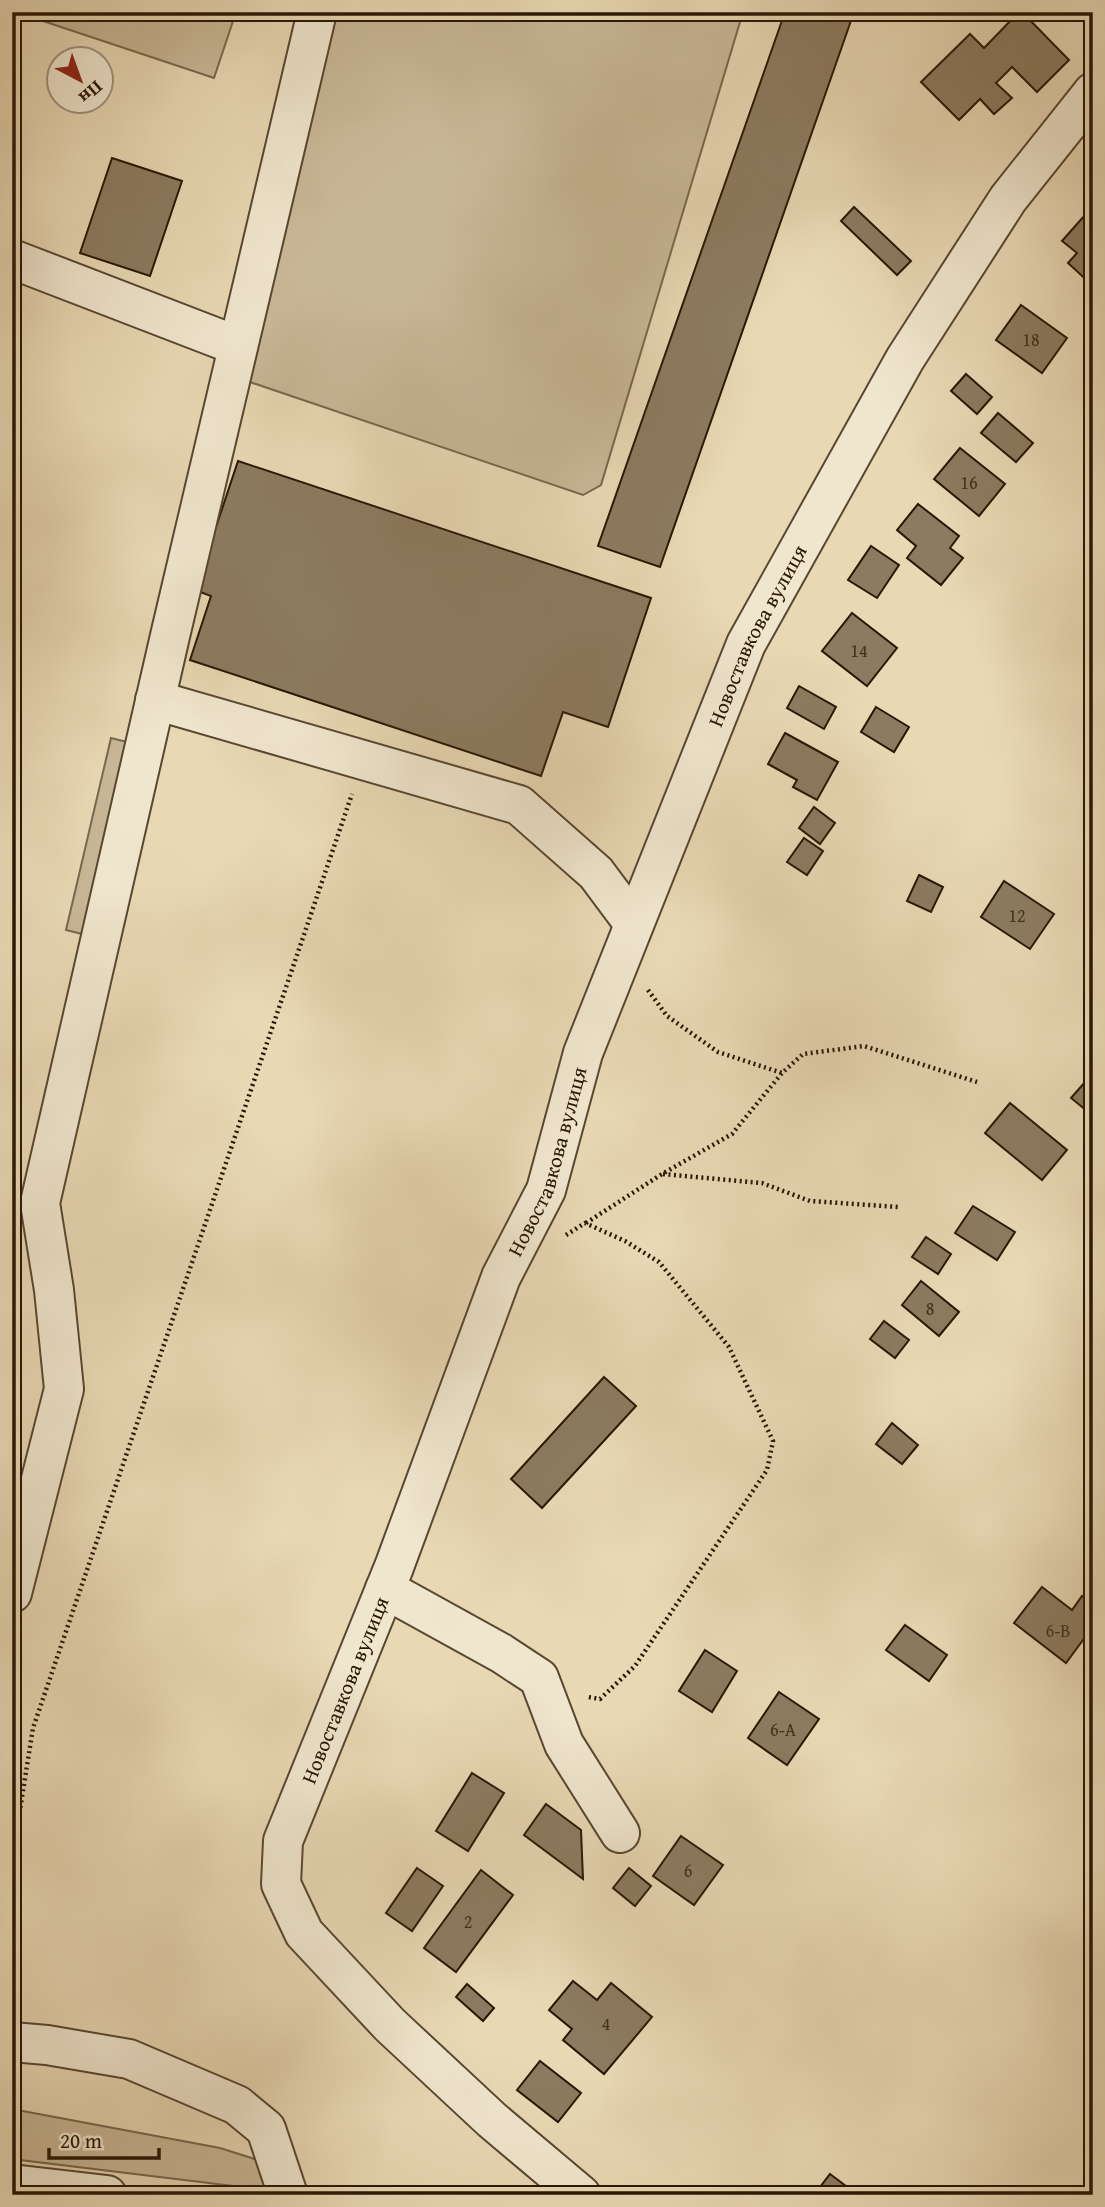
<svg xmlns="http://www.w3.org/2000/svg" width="1105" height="2207" font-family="'Gentium Book Plus',serif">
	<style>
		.green { fill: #c8b796; stroke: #78674e; stroke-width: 2 }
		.building { fill: #8c7b60; stroke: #291705; stroke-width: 2 }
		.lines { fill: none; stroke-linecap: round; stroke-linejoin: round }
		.minor-casing { stroke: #594731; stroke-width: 42 }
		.path { stroke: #291705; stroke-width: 4.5; stroke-dasharray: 2 3.5; stroke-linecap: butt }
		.minor { stroke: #f0e6ce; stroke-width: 38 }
		.labels { text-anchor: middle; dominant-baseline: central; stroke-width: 6; stroke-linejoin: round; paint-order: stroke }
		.number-label { font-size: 18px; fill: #42301c }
		.street-label { font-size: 21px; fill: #291705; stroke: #f0e6ce }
	</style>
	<rect width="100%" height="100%" fill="#e8d8b4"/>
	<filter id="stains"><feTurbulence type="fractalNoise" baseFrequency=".00286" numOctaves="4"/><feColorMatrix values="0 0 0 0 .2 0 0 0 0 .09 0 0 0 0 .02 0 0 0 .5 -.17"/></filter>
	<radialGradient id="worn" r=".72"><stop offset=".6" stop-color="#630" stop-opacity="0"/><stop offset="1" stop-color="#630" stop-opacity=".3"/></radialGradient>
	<!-- green -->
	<g class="green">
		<path d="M16 12H236L214 78Z"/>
		<path d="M330 12H743L601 485 583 495 244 380Z"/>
		<path d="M111 738 127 742 82 934 66 930Z"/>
		<path d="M12 2109 220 2148 261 2161 266 2190 12 2159Z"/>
	</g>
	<!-- building -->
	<g class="building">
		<path d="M785 12H854L660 567 598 546Z"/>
		<path d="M1019 12H1022L1069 60 1037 92 1012 67 996 83 1012 98 994 114 980 99 959 120 921 82 970 34 984 48Z"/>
		<path d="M112 158 182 181 150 276 80 253Z"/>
		<path d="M854 207 911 261 897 275 841 221Z"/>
		<path d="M1085 215 1093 222V286L1068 263 1077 253 1062 241Z"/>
		<path d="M1021 305 1067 338 1042 373 996 340Z"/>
		<path d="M966 374 992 397 977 414 951 391Z"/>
		<path d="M998 413 1033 443 1016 462 981 433Z"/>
		<path d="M960 448 1005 484 979 516 934 479Z"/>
		<path d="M238 461 651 598 608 727 563 712 541 776 190 660 211 596 195 590Z"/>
		<path d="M918 504 959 536 950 548 963 558 941 585 907 558 916 546 897 530Z"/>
		<path d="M871 546 899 565 877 598 848 580Z"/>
		<path d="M852 613 897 648 867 686 822 651Z"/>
		<path d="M799 686 836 707 824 729 787 708Z"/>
		<path d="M876 707 909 727 894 752 861 732Z"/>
		<path d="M785 733 838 762 817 800 793 787 797 780 768 764Z"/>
		<path d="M814 807 835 823 820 844 799 828Z"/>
		<path d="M804 838 823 851 807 875 787 862Z"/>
		<path d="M919 875 943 887 931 912 907 901Z"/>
		<path d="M1004 881 1054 914 1030 949 981 917Z"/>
		<path d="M1093 1073V1116L1071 1098Z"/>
		<path d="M1010 1103 1067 1150 1042 1180 985 1133Z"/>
		<path d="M973 1206 1015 1232 997 1260 955 1233Z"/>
		<path d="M926 1237 951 1254 938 1274 912 1257Z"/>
		<path d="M921 1281 959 1312 939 1336 902 1305Z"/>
		<path d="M884 1321 909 1340 895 1358 870 1339Z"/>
		<path d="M604 1377 636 1406 542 1508 511 1479Z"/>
		<path d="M892 1423 918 1445 902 1464 876 1444Z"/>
		<path d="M1042 1587 1072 1610 1082 1596 1093 1604V1641L1086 1636 1066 1663 1014 1623Z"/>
		<path d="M905 1625 947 1655 929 1681 886 1650Z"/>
		<path d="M705 1650 737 1671 712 1712 679 1691Z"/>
		<path d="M779 1692 819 1719 787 1765 748 1738Z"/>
		<path d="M472 1773 504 1793 468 1851 436 1831Z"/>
		<path d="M546 1804 581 1830 583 1879 524 1835Z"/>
		<path d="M681 1836 723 1865 694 1905 653 1876Z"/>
		<path d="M417 1868 443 1886 412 1931 386 1913Z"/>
		<path d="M629 1868 651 1886 635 1906 613 1888Z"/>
		<path d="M481 1870 513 1895 456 1972 424 1948Z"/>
		<path d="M573 1981 597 2000 611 1983 652 2017 604 2074 563 2040 572 2029 549 2010Z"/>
		<path d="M467 1984 494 2008 483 2021 456 1997Z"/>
		<path d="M540 2061 581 2093 558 2122 517 2090Z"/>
		<path d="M830 2174 858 2195H814Z"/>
	</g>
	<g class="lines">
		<!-- minor casing -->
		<g class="minor-casing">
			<g id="minor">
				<path d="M12 259 238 346"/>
				<path d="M155 700 519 805 596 873 634 924"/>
				<path d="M385 1589 501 1653 539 1678 564 1744 620 1833"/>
				<path d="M12 1593 64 1389 54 1290 40 1203 170 636 317 12"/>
				<path d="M12 2042 47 2045 129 2059 237 2105 266 2129 288 2195"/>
				<path d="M12 2184 107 2195"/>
				<path id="s1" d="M581 2195 492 2120 390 2025 304 1933 281 1884 283 1841 394 1567 501 1277 546 1190 583 1053 746 644 905 359 1008 199 1093 92"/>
			</g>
		</g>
		<!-- path -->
		<g class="path">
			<path d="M648 990 667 1016 718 1052 782 1073"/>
			<path d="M663 1174 762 1183 810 1201 899 1207"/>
			<path d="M586 1223 662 1174 732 1134 782 1073 803 1054 864 1046 977 1082"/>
			<path d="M566 1235 585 1223 625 1241 659 1262 729 1347 773 1441 767 1470 635 1666 600 1699 588 1697"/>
			<path d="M12 1939 14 1847 33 1728 352 794"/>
		</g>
		<!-- minor -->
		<use href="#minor" class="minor"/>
	</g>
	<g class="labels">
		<!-- number labels -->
		<g class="number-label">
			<text x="1031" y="339">18</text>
			<text x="969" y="482">16</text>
			<text x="859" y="650">14</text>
			<text x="1017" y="915">12</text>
			<text x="930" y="1308">8</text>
			<text x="1058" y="1630">6-В</text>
			<text x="783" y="1729">6-А</text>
			<text x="688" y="1870">6</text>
			<text x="468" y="1921">2</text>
			<text x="606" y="2023">4</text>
		</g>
		<!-- street labels -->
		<g class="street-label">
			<text stroke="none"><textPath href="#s1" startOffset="1776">Новоставкова вулиця</textPath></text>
			<text stroke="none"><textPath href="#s1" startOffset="1209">Новоставкова вулиця</textPath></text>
			<text stroke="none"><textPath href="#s1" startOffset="642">Новоставкова вулиця</textPath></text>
		</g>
	</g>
	<!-- margin -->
	<rect width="1105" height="2207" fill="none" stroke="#e8d8b4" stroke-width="42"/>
	<rect x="14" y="14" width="1077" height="2179" fill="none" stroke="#291705" stroke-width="3.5"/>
	<rect x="21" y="21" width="1063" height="2165" fill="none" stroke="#291705" stroke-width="2"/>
	<!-- north arrow -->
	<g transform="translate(80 80) rotate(139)"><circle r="33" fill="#f0e6ce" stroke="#a0937e" stroke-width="2"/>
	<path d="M0-5L12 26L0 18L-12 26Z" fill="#8f2418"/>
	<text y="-10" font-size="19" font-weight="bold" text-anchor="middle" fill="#291705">Пн</text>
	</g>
	<!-- scale -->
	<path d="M49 2148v10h110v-10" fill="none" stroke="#291705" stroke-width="3.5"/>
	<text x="60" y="2148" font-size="21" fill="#291705" stroke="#f0e6ce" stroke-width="5" paint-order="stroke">20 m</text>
	<rect width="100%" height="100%" filter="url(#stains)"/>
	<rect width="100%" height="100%" fill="url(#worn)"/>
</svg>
